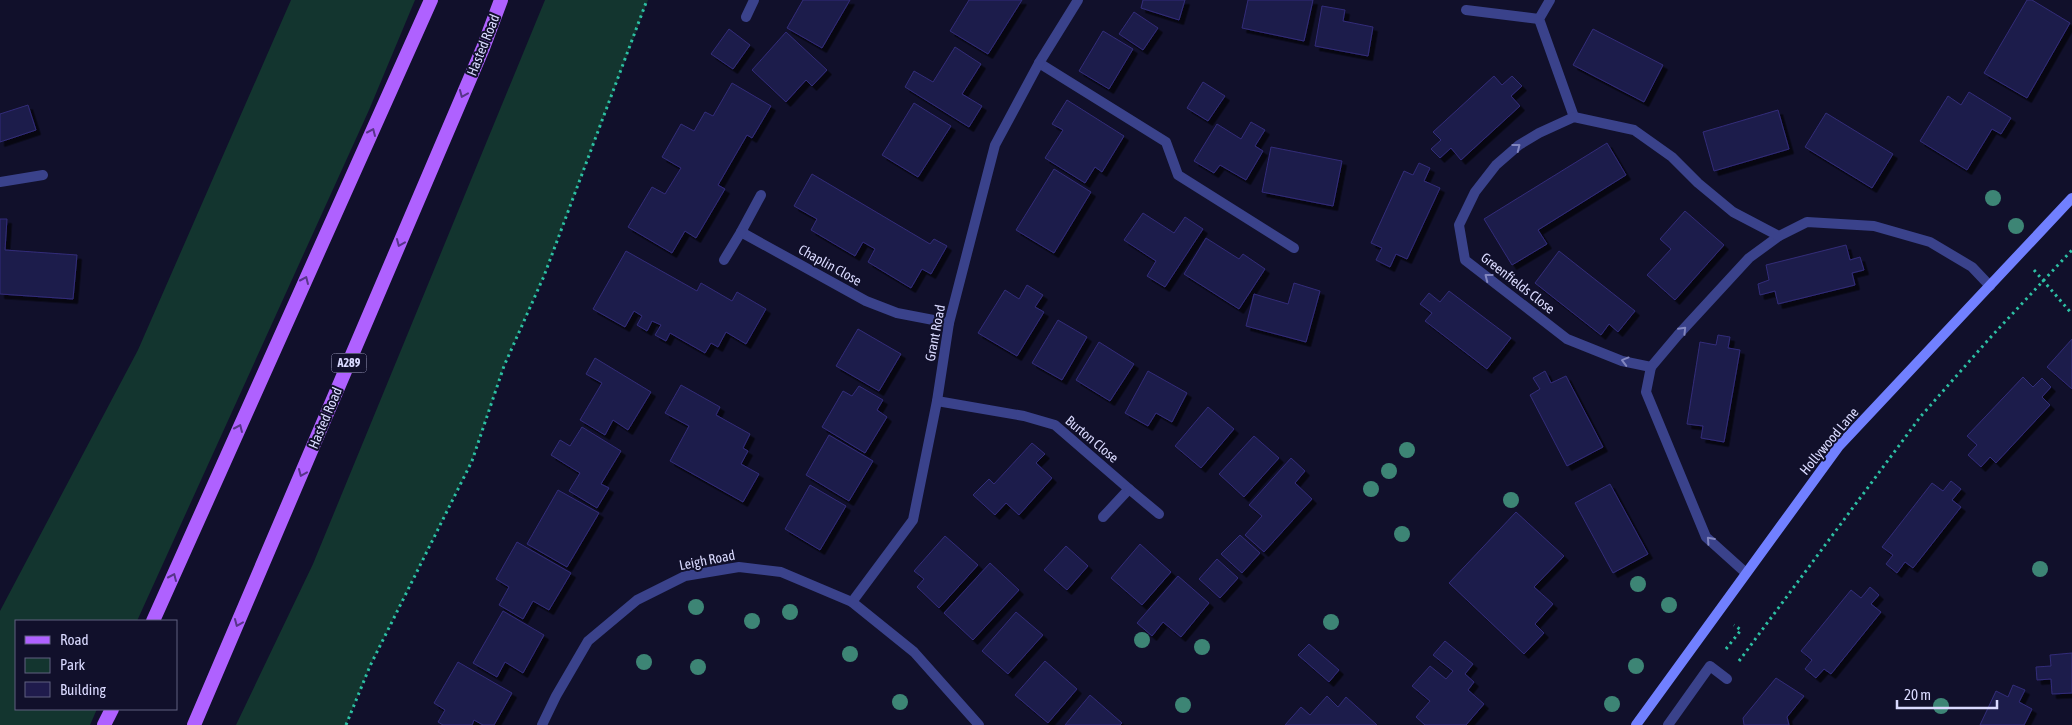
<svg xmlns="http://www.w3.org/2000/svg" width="2072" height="725" font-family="'Asap Condensed',sans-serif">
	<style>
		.green { fill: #13352f }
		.building { fill: #1f1b4c; stroke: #322d79; filter: url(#shadow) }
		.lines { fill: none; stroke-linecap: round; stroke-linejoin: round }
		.path { stroke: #2dc0a4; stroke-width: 3; stroke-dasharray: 2.5 4; stroke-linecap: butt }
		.service { stroke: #3a428b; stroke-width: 10 }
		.minor { stroke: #3a428b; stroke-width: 10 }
		.secondary { stroke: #7180ff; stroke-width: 10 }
		.primary { stroke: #af61ff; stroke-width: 14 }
		.tree { fill: #3d8575 }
		.oneway { stroke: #58348a }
		.oneway2 { stroke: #8286bf }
		.labels { text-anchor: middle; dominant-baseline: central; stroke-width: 4; stroke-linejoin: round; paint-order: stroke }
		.shield { fill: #11102b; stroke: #9e9dbf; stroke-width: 1 }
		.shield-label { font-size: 12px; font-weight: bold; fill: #dadaff }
		.street-label { font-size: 14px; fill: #dadaff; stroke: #11102b }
	</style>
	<defs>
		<filter id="shadow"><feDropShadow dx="4.5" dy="4.5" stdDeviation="0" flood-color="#0009"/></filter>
	</defs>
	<rect width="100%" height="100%" fill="#11102b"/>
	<!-- green -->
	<g class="green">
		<path d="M291 0H415L369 110 137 621H16V709H97L90 725H0V611L138 350Z"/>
		<path d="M545 0H648L544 276 504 366 472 461 370 666 346 725H236L313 564Z"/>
	</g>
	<!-- building -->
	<g class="building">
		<path d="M803 0H850L822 48 787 28Z"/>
		<path d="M969 0H1022L988 54 950 31Z"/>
		<path d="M1143 0H1185L1179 20 1141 8Z"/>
		<path d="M1248 0H1313L1304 41 1242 28Z"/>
		<path d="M2027 0H2032L2070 23 2027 98 1984 73Z"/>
		<path d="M1322 6 1345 10 1343 21 1373 27 1368 56 1315 46Z"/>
		<path d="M1134 12 1158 28 1143 50 1119 34Z"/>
		<path d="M729 29 750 45 733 69 711 54Z"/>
		<path d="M1593 29 1663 65 1644 102 1573 65Z"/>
		<path d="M1103 31 1133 49 1109 89 1079 71Z"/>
		<path d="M786 32 827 70 812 86 806 80 786 102 752 70Z"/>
		<path d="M955 47 981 64 962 94 982 106 969 127 905 87 914 71 933 82Z"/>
		<path d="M1494 76 1502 85 1512 76 1522 86 1511 96 1520 106 1461 160 1451 148 1440 158 1431 149 1441 140 1433 132Z"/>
		<path d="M1203 82 1225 96 1208 121 1187 108Z"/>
		<path d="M732 83 771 106 752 138 747 135 718 185 725 189 696 238 685 231 672 253 628 227 652 187 665 194 681 168 662 157 681 124 694 131 705 112 713 116Z"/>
		<path d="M1969 92 2011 118 2001 134 1992 129 1967 170 1920 141 1948 96 1961 105Z"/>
		<path d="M1067 100 1124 136 1102 172 1095 167 1085 183 1045 158 1063 130 1052 124Z"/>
		<path d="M914 103 951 126 918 177 882 155Z"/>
		<path d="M28 105 36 130 0 142V114Z"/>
		<path d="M1778 110 1789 149 1714 171 1703 132Z"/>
		<path d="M1826 113 1893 154 1872 188 1805 147Z"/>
		<path d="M1251 122 1265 130 1255 146 1263 151 1246 180 1220 165 1214 173 1194 161 1217 124 1241 139Z"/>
		<path d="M1607 143 1626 175 1538 230 1547 244 1512 265 1484 219Z"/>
		<path d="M1271 147 1342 161 1333 206 1262 192Z"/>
		<path d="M1419 163 1430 168 1424 181 1440 188 1407 259 1396 254 1390 267 1376 260 1382 248 1371 243 1404 171 1413 175Z"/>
		<path d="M1054 169 1091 192 1054 253 1016 230Z"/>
		<path d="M812 174 930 244 934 239 947 246 931 274 922 269 911 288 868 262 875 249 863 242 855 256 811 230 817 219 794 206Z"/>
		<path d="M1685 211 1724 245 1675 300 1647 275 1671 249 1660 239Z"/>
		<path d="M1143 213 1174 233 1185 217 1203 229 1165 287 1147 276 1156 261 1124 240Z"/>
		<path d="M0 219H7L5 250 77 255 73 299 0 294Z"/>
		<path d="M1206 238 1239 259 1243 254 1265 269 1239 309 1184 274Z"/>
		<path d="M1846 245 1850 260 1860 257 1864 270 1852 273 1855 285 1778 304 1775 291 1760 295 1758 284 1769 280 1766 265Z"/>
		<path d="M626 251 697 291 701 283 732 301 737 292 766 309 746 344 726 332 718 347 711 343 705 353 670 333 666 341 655 335 661 325 652 321 647 331 637 325 642 316 634 311 625 327 593 309Z"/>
		<path d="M1559 251 1635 311 1618 332 1609 324 1601 335 1535 283Z"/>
		<path d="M1294 283 1320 291 1306 342 1246 326 1254 294 1288 304Z"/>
		<path d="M1027 285 1043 295 1035 307 1044 312 1017 356 978 333 1005 290 1019 299Z"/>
		<path d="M1449 291 1511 338 1487 369 1425 321 1432 313 1420 304 1429 293 1440 302Z"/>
		<path d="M1058 320 1087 337 1062 380 1032 363Z"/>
		<path d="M858 329 901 354 879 391 836 366Z"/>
		<path d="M1718 335 1730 337 1728 348 1740 350 1724 442 1701 438 1703 426 1687 424 1700 342 1716 345Z"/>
		<path d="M2072 339V389L2047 367Z"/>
		<path d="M1099 342 1134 364 1110 401 1076 380Z"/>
		<path d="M595 358 651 392 628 430 613 420 605 435 580 420 602 383 586 374Z"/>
		<path d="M1148 371 1187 393 1172 422 1156 413 1148 426 1125 413Z"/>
		<path d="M1545 371 1551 383 1566 376 1603 447 1567 466 1530 395 1540 389 1533 378Z"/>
		<path d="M2023 377 2033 387 2042 378 2051 387 2042 397 2050 405 1996 463 1990 457 1981 467 1968 455 1977 445 1967 436Z"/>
		<path d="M681 385 720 407 716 415 750 434 743 448 748 451 741 464 759 474 743 502 670 461 689 426 665 413Z"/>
		<path d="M859 386 883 400 877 410 887 417 865 453 822 427 843 391 852 396Z"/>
		<path d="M1208 407 1234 429 1201 468 1175 446Z"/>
		<path d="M582 427 621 451 601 484 609 488 597 508 569 491 580 473 551 455 560 440 570 446Z"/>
		<path d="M829 435 873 461 849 501 806 475Z"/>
		<path d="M1254 436 1279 458 1244 497 1219 474Z"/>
		<path d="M1032 443 1045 454 1036 463 1052 478 1019 515 1006 503 995 515 973 495 989 479 994 484Z"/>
		<path d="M1291 458 1305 471 1295 483 1312 499 1264 552 1245 535 1262 516 1249 505Z"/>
		<path d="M1951 481 1961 489 1952 500 1961 507 1913 568 1905 562 1897 573 1886 564 1893 555 1882 547 1932 483 1943 491Z"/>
		<path d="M1610 484 1648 554 1613 573 1575 503Z"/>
		<path d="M810 485 846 506 820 550 785 529Z"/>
		<path d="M558 490 599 513 567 567 527 544Z"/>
		<path d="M1516 512 1564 556 1534 587 1553 604 1535 624 1544 633 1524 654 1449 583Z"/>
		<path d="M1240 535 1260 553 1242 573 1221 554Z"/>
		<path d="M945 536 978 565 939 608 917 587 924 579 914 571Z"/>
		<path d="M517 542 571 573 549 610 533 601 523 619 499 605 509 587 496 579Z"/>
		<path d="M1140 544 1171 572 1142 605 1111 578Z"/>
		<path d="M1066 546 1088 566 1067 590 1044 570Z"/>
		<path d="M1217 559 1238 578 1220 598 1199 579Z"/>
		<path d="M990 563 1019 590 973 640 944 613Z"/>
		<path d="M1178 576 1209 603 1181 637 1163 622 1152 636 1137 623Z"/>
		<path d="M1870 587 1879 595 1871 604 1881 612 1831 674 1824 669 1816 678 1805 669 1812 660 1801 651 1851 590 1861 598Z"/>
		<path d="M503 611 544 635 523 673 505 662 497 677 473 663Z"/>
		<path d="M1016 612 1043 635 1008 674 982 651Z"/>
		<path d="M1445 641 1473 664 1465 674 1474 682 1468 690 1484 704 1466 725H1425L1416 717 1430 701 1412 686 1430 666 1446 679 1453 671 1433 655Z"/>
		<path d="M1309 644 1339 670 1329 682 1298 655Z"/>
		<path d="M2072 653V693L2052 694 2051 679 2037 680 2036 667 2051 666 2050 655Z"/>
		<path d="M1045 661 1077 689 1048 723 1015 695Z"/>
		<path d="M458 662 512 693 494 725H483L474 720 472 725H443L438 722 445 710 434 703Z"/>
		<path d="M1776 678 1804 696 1787 717 1789 725H1744L1743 718Z"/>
		<path d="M2013 685 2025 690 2019 702 2032 709 2024 725H1980L1996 691 2008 697Z"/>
		<path d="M1090 695 1122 723 1120 725H1065Z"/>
		<path d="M1327 696 1338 707 1346 697 1377 725H1285L1301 707 1310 715Z"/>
	</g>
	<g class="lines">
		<!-- path -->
		<g class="path">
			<path d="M2034 270 2072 314"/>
			<path d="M1726 649 1741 630 1734 625"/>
			<path d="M1739 661 1921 416 1989 339 2072 250"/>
			<path d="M346 725 370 666 472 461 504 366 544 276 647 0"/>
		</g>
		<!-- service -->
		<path class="service" d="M0 182 43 175"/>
		<!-- minor -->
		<g class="minor">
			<path d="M1550 0 1539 19 1574 117"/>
			<path d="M1466 10 1539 19"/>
			<path d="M746 17 754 0"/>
			<path d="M1039 63 1166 142 1178 175 1294 248"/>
			<path d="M761 195 741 232 866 301 897 313 949 323"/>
			<path d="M724 260 741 232"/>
			<path d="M1651 367 1678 335 1749 258 1779 236"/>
			<path d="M937 401 1024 416 1055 425 1129 489 1103 517"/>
			<path d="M1129 489 1159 514"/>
			<path d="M1746 573 1706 537 1646 392 1651 367 1622 361 1567 339 1465 260 1459 225 1475 192 1496 165 1519 145 1539 133 1574 117 1634 130 1672 157 1698 183 1733 212 1779 236 1807 222 1874 226 1930 242 1972 267 1990 286"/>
			<path d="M852 602 913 520 937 401 949 323 995 145 1039 63 1078 0"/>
			<path d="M542 725 556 696 588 641 637 600 685 576 739 567 781 572 852 602 914 652 979 725"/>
			<path d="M1668 725 1710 666 1727 679"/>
		</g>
		<!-- secondary -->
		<path class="secondary" d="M1636 725 1839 446 2072 198"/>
		<!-- primary -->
		<g class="primary">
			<path d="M153 621 431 0"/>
			<path d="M104 725 112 709"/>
			<path d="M194 725 483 48 501 0"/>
		</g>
	</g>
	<!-- trees -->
	<g class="tree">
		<circle cx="1993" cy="198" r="8"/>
		<circle cx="2016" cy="226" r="8"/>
		<circle cx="1407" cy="450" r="8"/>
		<circle cx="1389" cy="471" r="8"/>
		<circle cx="1371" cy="489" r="8"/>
		<circle cx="1511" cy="500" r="8"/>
		<circle cx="1402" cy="534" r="8"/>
		<circle cx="2040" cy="569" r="8"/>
		<circle cx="1638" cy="584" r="8"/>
		<circle cx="1669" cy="605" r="8"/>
		<circle cx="696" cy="607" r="8"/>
		<circle cx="790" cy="612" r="8"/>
		<circle cx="752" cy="621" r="8"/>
		<circle cx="1331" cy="622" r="8"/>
		<circle cx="1142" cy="640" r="8"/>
		<circle cx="1202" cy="647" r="8"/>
		<circle cx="850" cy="654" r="8"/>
		<circle cx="644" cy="662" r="8"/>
		<circle cx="1636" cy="666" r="8"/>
		<circle cx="698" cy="667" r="8"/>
		<circle cx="900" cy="702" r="8"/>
		<circle cx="1612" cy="704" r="8"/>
		<circle cx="1183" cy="705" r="8"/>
		<circle cx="1941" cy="706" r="8"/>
	</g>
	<!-- one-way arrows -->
	<defs><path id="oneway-chevron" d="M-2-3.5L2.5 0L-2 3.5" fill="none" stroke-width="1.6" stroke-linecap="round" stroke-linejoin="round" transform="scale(1.25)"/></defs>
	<g class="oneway">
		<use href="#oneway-chevron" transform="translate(463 94) rotate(113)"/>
		<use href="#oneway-chevron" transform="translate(372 132) rotate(-66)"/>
		<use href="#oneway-chevron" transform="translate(400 243) rotate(113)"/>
		<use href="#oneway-chevron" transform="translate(305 280) rotate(-66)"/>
		<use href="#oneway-chevron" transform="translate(239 428) rotate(-66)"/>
		<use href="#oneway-chevron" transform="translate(302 473) rotate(113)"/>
		<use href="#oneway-chevron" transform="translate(173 577) rotate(-66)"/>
		<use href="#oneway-chevron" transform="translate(238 623) rotate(113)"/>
	</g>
	<g class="oneway2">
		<use href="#oneway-chevron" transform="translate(1517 147) rotate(-38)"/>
		<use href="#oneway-chevron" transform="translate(1488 277) rotate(-142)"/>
		<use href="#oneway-chevron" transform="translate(1683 330) rotate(-46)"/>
		<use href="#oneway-chevron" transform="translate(1625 361) rotate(-165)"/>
		<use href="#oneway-chevron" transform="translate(1710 540) rotate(-132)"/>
	</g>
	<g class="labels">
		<!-- shield labels -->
		<rect class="shield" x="331.5" y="353.5" width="35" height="19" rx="4"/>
		<g class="shield-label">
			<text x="349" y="363">A289</text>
		</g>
		<!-- street labels -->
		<g class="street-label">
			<text transform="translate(483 45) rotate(-68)">Hasted Road</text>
			<text transform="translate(830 265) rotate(29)">Chaplin Close</text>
			<text transform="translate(1518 283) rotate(38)">Greenfields Close</text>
			<text transform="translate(935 333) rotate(-79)">Grant Road</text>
			<text transform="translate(325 418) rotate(-67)">Hasted Road</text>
			<text transform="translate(1092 439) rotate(40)">Burton Close</text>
			<text transform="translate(1829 441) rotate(-50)">Hollywood Lane</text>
			<text transform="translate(707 560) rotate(-11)">Leigh Road</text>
		</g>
	</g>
	<!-- legend -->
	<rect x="15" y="620" width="162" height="90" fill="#11102b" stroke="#616180"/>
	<rect x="25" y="636" width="25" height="8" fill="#af61ff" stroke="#616180"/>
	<text x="60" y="645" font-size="15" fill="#dadaff">Road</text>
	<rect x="25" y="658" width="25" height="15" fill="#13352f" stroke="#616180"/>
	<text x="60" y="670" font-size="15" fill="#dadaff">Park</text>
	<rect x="25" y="682" width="25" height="15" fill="#1f1b4c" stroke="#616180"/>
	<text x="60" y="695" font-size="15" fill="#dadaff">Building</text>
	<!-- scale -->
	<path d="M1897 700v8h100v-8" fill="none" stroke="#dadaff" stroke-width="2.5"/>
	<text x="1904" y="700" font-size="15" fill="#dadaff" stroke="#11102b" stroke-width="4" paint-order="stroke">20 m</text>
</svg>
